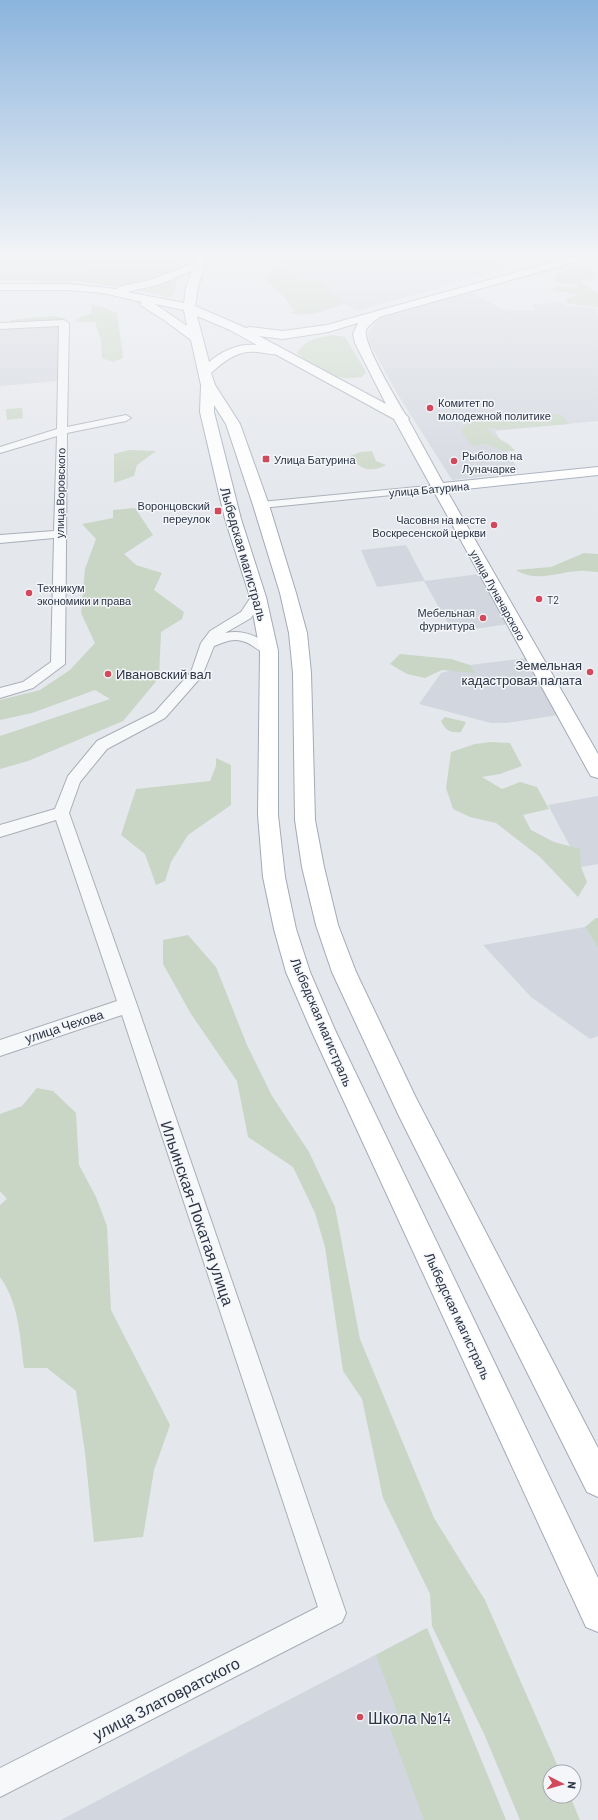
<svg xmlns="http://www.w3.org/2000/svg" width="598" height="1820" font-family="Barlow,sans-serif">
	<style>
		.built { fill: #d2d6de }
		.green { fill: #c9d6c5 }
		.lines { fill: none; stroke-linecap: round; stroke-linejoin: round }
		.minor-casing { stroke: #a9aeb7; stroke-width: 2 }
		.major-casing { stroke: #a3abb8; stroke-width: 2 }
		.minor { fill: #f7f8fa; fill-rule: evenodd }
		.major { fill: #fff; fill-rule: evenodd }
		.poi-dot { fill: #d1495b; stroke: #f4f6f9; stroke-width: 1.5 }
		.labels { text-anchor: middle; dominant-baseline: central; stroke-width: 3; stroke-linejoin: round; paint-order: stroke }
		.far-poi-label { font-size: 11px; fill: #2b3445; stroke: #f4f6f9; text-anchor: start }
		.far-street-label { font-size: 11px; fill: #2b3445; stroke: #f4f6f9 }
		.street-label { font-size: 13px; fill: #2b3445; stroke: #f4f6f9 }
		.poi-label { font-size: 13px; fill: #2b3445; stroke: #f4f6f9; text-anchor: end }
		.near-street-label { font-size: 16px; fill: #2b3445; stroke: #f4f6f9 }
		.near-poi-label { font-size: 16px; fill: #2b3445; stroke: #f4f6f9; text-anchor: start }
	</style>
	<rect width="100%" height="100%" fill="#e4e7ec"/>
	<!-- built -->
	<g class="built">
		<path d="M0 257H91L87 273 0 275Z"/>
		<path d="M281 257H487L508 268 357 311 344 304 322 282 300 281 283 266 280 262Z"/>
		<path d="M470 292 502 309 518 311 536 310 532 304 564 303 567 306 593 308 598 314V421L495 431 518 469 515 473 452 480 395 390 369 342 368 335 371 328 380 318Z"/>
		<path d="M60 325 59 381 0 386V328Z"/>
		<path d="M406 545 425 581 479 574 509 624 453 632 424 581 377 587 361 550Z"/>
		<path d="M527 658 558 715 506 723H491L419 704 441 673 470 665Z"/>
		<path d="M598 796V864L581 867 548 805Z"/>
		<path d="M585 927 598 948V1036L590 1039 531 997 483 945Z"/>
		<path d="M427 1628 506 1820H61L210 1741Z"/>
	</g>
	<!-- green -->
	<g class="green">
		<path d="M91 257H184L174 271 151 281 132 285 112 286 76 281 0 280V275L87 273Z"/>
		<path d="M583 265H598L590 272 594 273 591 276 595 278 583 280 581 282 598 293V307L569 304 566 302 567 298 577 295 551 290 556 287 577 288V284L563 283 555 280 556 274Z"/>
		<path d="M283 266 300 281 322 282 344 304C328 310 306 319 289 312L294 311 285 298 263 277Z"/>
		<path d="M178 276 173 296 167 297 135 289Z"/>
		<path d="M92 305 100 306 117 313 123 358 113 362 102 358 101 340 95 322H77L76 319 91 314Z"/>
		<path d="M54 316 65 318 55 322 11 323 10 320Z"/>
		<path d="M332 335 345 337 366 372 362 377C335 382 318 370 297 353 304 340 318 338 332 335Z"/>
		<path d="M22 408 23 418 7 420 6 409Z"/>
		<path d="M557 414 563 416 569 424 504 429 487 428C495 441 507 439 515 451H505L486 444 473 446 467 440 461 431 468 422 527 418Z"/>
		<path d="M129 450 156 451 137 465 134 476 114 483V454Z"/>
		<path d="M372 451 376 461 386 465C371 473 360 470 350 456L360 452Z"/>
		<path d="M135 508 153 535 124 554 136 565 162 573 154 590 184 612 182 619 161 632 159 678 123 721 28 761 0 769V736L110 699 95 690 32 713 0 720V700L40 690 70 670 95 643 81 613 85 569 96 539 82 524 113 518V510Z"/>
		<path d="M584 553 598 554V572C592 572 585 570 579 571 557 572 537 583 516 570L551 567Z"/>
		<path d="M400 654 451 659 470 665 475 673 442 670 425 678 407 674 390 664Z"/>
		<path d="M445 717 466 722 461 732C450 733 446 731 441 721Z"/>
		<path d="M490 742 510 743 522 766 500 774 482 777 502 789 520 782 537 787 549 809 523 815 531 830 554 842 580 849 581 867 587 882 578 897 540 857 496 823 470 817 453 809 446 788 451 752 475 744Z"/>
		<path d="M216 758 231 765V805L188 835 171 862 165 881 156 885 145 854 121 835 136 789 210 781 216 766Z"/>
		<path d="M596 918H598V948L585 927Z"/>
		<path d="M188 935 216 967 247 1045 272 1096 309 1152 335 1207 360 1339 434 1518 485 1600 559 1769 560 1772H550V1796H570L580 1820H520L485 1736 432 1626 430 1594 383 1498 362 1399 343 1371 325 1247 315 1213 293 1167 248 1137 237 1081 191 1014 163 964V940Z"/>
		<path d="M37 1088 53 1091 76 1113 79 1165 96 1197 107 1226 111 1310 170 1425 154 1470 143 1537 94 1542 85 1453 76 1391 47 1368H24C20 1337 19 1303 0 1277V1205L7 1199 0 1191V1114L22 1106Z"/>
		<path d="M427 1628 506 1820H424L390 1728 401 1722 376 1655Z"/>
	</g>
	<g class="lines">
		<!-- minor casing -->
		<g class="minor-casing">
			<g id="minor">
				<path d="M64 320 69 323 67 427 126 415 131 418 126 421 67 433 65 664 33 688 0 698V688L23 682 51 662 54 538 0 543V535L54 531 57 436 0 453V447L57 429 59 326 0 329V323Z"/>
				<path d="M438 485 442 486 444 488 442 490 261 508 255 505 261 502Z"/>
				<path d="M258 593 264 597 251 618 225 633C244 629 260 637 274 648L276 651 274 654C261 657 254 643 242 641 232 638 223 643 214 646L202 676 165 718 107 749 80 782 69 813 137 1005 346 1613 342 1622 0 1797V1768L318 1607 122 1015 0 1056V1040L117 1001 56 820 0 837V825L55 809 68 776 97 741 155 712 191 672 201 643 210 631 241 612 253 594Z"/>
			</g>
		</g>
		<!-- major casing -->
		<g class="major-casing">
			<path id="major" d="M197 257H207L198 287 195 306 246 328 250 327 283 331 327 325 571 257H587L586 259 379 317C375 321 368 325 366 330 362 343 397 400 405 414L409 418 408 419 443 483 598 467V475L447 491 598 754V778L591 776 588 771 394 419 275 354C269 355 262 352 256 352 238 350 224 361 211 373L215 385 240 424 269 505 296 593 307 633 311 673 315 820 324 867 338 925 356 972 416 1098 598 1448V1497L587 1492 398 1114 332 972 316 925 302 867 295 820 293 673 289 633 280 593 253 505 226 424 214 405V412L241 519 266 597 278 651V815L285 877 296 929 310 972 335 1030 598 1578V1632L586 1627 311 1030 286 972 274 929 263 877 258 815 260 651 250 597 225 519 200 412 201 385 191 340 164 320 142 306 140 304 142 302 103 293 68 290H0V284H68L117 289 118 287 150 280 195 263ZM192 271 186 287 184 303 127 292 157 285ZM155 304 184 310 187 326ZM197 316 230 330 257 345C239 343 223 350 209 362ZM358 323 353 334 355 343 386 404 259 336 283 339 328 332Z"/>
		</g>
		<!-- minor -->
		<use href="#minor" class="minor"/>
		<!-- major -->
		<use href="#major" class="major"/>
	</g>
	<!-- sky -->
	<linearGradient id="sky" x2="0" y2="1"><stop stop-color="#8bb4dd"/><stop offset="0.5" stop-color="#f3f4f6"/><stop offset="1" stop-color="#f3f4f6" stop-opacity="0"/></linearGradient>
	<rect width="598" height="511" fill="url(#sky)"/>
	<!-- markers -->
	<g class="poi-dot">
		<circle cx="430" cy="408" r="4"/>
		<rect x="262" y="455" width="8" height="8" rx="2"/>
		<circle cx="454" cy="461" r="4"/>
		<rect x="214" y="507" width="8" height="8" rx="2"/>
		<circle cx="494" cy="525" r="4"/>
		<circle cx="29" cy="593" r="4"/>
		<circle cx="539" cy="599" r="4"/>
		<circle cx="483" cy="618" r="4"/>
		<circle cx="590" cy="672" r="4"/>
		<circle cx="108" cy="674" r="4"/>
		<circle cx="360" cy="1717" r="4"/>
	</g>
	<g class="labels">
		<!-- far-poi labels -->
		<g class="far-poi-label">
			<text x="438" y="402">Комитет по<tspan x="438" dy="13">молодежной политике</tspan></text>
			<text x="462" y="455">Рыболов на<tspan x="462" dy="13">Луначарке</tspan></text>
			<text x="274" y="459">Улица Батурина</text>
			<text x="210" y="505" text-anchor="end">Воронцовский<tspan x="210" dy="13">переулок</tspan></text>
			<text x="486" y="519" text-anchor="end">Часовня на месте<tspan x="486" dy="13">Воскресенской церкви</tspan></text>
			<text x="37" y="587">Техникум<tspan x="37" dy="13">экономики и права</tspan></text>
			<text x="547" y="599">T2</text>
			<text x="475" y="612" text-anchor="end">Мебельная<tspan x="475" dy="13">фурнитура</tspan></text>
		</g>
		<!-- far-street labels -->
		<g class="far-street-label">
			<text transform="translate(429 489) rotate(-5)">улица Батурина</text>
			<text transform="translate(60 493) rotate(-89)">улица Воровского</text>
			<text transform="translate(498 595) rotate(61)">улица Луначарского</text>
		</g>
		<!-- street labels -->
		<g class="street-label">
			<text transform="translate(244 554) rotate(74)">Лыбедская магистраль</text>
			<text transform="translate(322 1022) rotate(67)">Лыбедская магистраль</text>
			<text transform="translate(64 1026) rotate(-18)">улица Чехова</text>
			<text transform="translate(458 1316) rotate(65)">Лыбедская магистраль</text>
		</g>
		<!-- poi labels -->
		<g class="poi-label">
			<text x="582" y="665">Земельная<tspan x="582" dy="15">кадастровая палата</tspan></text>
			<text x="116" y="674" text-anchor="start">Ивановский вал</text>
		</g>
		<!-- near-street labels -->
		<g class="near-street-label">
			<text transform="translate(198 1213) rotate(71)">Ильинская-Покатая улица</text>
			<text transform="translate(166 1698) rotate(-27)">улица Златовратского</text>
		</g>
		<!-- near-poi labels -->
		<g class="near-poi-label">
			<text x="368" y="1717">Школа №14</text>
		</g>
	</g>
	<!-- north arrow -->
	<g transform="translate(562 1784) rotate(96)"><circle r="19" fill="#f4f6f9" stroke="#a4a8b1"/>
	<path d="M0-3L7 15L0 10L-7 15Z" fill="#d1495b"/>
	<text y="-6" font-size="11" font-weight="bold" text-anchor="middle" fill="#2b3445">N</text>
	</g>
</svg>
